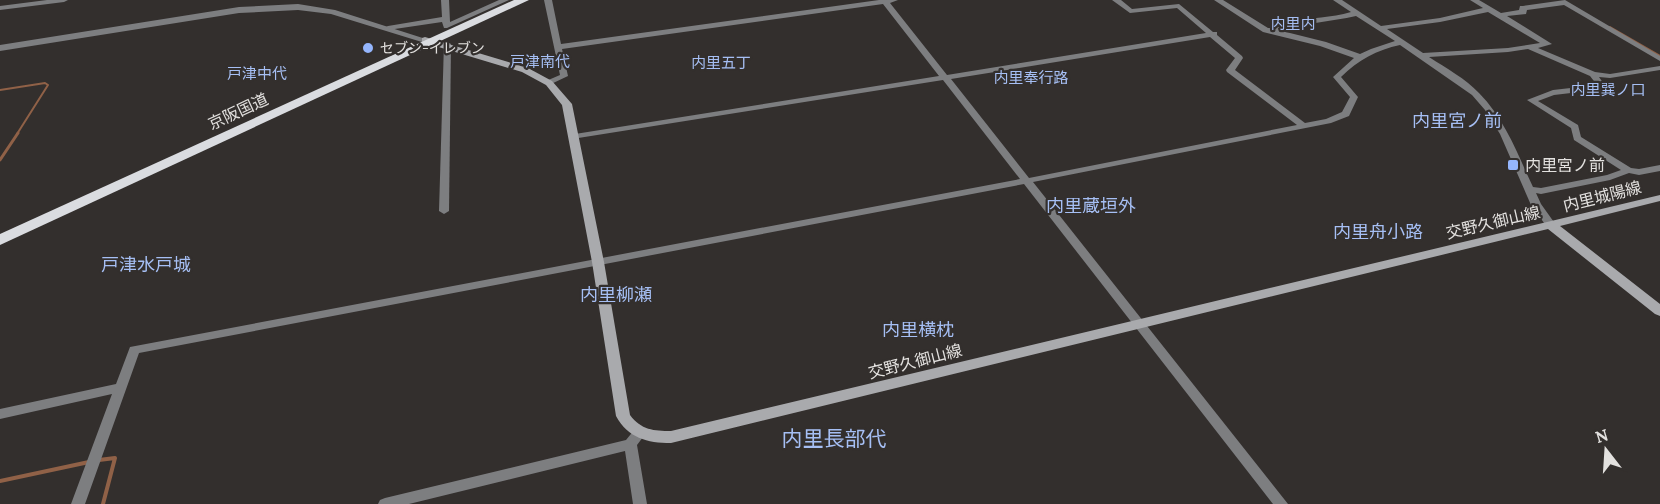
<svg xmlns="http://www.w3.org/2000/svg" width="1660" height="504" font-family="Lora,'Noto Sans JP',serif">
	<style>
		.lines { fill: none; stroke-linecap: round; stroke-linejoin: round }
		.stream-far2 { stroke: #906147; stroke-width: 2 }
		.stream-far1 { stroke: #906147; stroke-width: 3 }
		.stream { stroke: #906147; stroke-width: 4 }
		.minor { fill: #7d7e80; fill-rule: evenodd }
		.tertiary { fill: #7d7e80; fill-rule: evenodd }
		.secondary { fill: #a9aaad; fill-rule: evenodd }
		.trunk { fill: #dadce0; fill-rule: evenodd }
		.poi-dot { fill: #95b6fd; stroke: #332f2d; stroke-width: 2 }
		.labels { text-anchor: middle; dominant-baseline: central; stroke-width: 4.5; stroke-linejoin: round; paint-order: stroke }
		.far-poi-label { font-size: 14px; fill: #e3e1df; stroke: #332f2d; text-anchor: start }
		.far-neighbourhood-label { font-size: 15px; fill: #a6bff4; stroke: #332f2d }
		.street-label { font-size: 16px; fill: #e3e1df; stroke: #332f2d }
		.poi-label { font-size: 16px; fill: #e3e1df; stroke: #332f2d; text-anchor: start }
		.neighbourhood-label { font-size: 18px; fill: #a6bff4; stroke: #332f2d }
		.near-neighbourhood-label { font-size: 21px; fill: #a6bff4; stroke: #332f2d }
	</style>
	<rect width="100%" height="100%" fill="#332f2d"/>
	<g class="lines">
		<!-- stream-far2 -->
		<g class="stream-far2">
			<path d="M1610 27 1660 56"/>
			<path d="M0 90 45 83 48 85 17 134"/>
		</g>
		<!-- stream-far1 -->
		<path class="stream-far1" d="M0 160 18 133"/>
		<!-- stream -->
		<g class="stream">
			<path d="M99 460 115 458 103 504"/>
			<path d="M0 481 89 462"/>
		</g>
		<!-- minor -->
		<g class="minor">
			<path d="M47 0H68L64 2 0 10V6Z"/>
			<path d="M441 0H449L450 22 499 0H509L447 28H444L442 22 388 30 384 28 388 26 442 17Z"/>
			<path d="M544 0H552L561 44 879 0H898L890 3 947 75 1206 33 1177 8 1130 13 1112 0H1121L1132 9 1179 4 1213 32H1217V35L1242 56 1243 58 1235 70 1305 123 1326 119 1342 112 1350 97 1333 77 1354 58 1320 46 1263 32 1214 0H1223L1268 28C1277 29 1284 24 1292 22 1311 17 1331 18 1351 12L1333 0H1342L1381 26 1440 18 1483 8 1470 0H1479L1501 13 1519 10 1520 6H1523L1565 0 1660 56V61L1564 5 1527 10 1526 14 1507 16 1552 44 1538 48 1595 72 1610 74 1660 66V70L1610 78 1599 77 1606 87 1605 89 1554 95 1538 101 1578 125 1581 137 1631 168 1639 169 1660 165V171L1639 175 1629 173 1610 180 1541 194 1536 193 1541 204 1556 225 1555 227H1547L1531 205 1500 134 1485 110 1472 95 1400 45C1377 50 1358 60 1341 77L1358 97 1349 116 1331 123 1033 182 1288 504H1273L1024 184 139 353 85 504H71L112 394 0 419V409L116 384 130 347 1020 179 943 80 572 139 571 137 572 135 575 134 939 76 883 4 562 49 568 76 549 85H546V81L560 75ZM1488 12 1540 43 1508 48 1423 53 1387 29 1440 22ZM1356 16 1395 41 1371 49 1360 54 1326 42 1282 31C1306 22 1331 22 1356 16ZM1210 37 1235 58 1226 70 1227 72 1297 125 1029 178 951 79ZM1528 49 1590 76 1597 85 1553 90 1527 100 1571 128 1574 140 1621 170 1607 175 1541 188 1533 187C1518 155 1505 119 1479 93 1466 79 1446 68 1429 57L1508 52Z"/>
			<path d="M444 43H450L451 45 449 211 444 214 439 211Z"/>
			<path d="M640 428 645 429 646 433 637 445 647 504H633L625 451 409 504H378L380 500 385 498 626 440 635 429Z"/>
		</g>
		<!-- tertiary -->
		<path class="tertiary" d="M298 4 335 10 429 40 425 43 331 14 298 10 239 13 0 51V45L239 7Z"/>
		<!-- secondary -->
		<path class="secondary" d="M425 37 528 68 552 81 572 104 604 262 630 415C641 430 654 431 671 431L1660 195V201L1560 226 1660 304V316L1655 314 1548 229 671 443C647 443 628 438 616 416L592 262 562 105 546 85 522 72 422 42V38Z"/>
		<!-- trunk -->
		<path class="trunk" d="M514 0H529L0 245V234Z"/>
	</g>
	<!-- markers -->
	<g class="poi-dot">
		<circle cx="368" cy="48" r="6"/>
		<rect x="1507" y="159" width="12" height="12" rx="3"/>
	</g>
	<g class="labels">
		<!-- far-poi labels -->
		<g class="far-poi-label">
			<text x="380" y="48">セブン-イレブン</text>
		</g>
		<!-- far-neighbourhood labels -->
		<g class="far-neighbourhood-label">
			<text x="1293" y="23">内里内</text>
			<text x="540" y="61">戸津南代</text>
			<text x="721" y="62">内里五丁</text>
			<text x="257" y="73">戸津中代</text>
			<text x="1031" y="77">内里奉行路</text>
			<text x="1608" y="89">内里巽ノ口</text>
		</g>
		<!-- street labels -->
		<g class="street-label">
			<text transform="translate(238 111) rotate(-25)">京阪国道</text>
			<text transform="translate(1602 196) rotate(-14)">内里城陽線</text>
			<text transform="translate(1493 222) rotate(-13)">交野久御山線</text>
			<text transform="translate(915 361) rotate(-14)">交野久御山線</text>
		</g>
		<!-- poi labels -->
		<g class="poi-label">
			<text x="1525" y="165">内里宮ノ前</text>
		</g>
		<!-- neighbourhood labels -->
		<g class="neighbourhood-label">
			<text x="1457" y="120">内里宮ノ前</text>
			<text x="1091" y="205">内里蔵垣外</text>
			<text x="1378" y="231">内里舟小路</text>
			<text x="146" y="264">戸津水戸城</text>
			<text x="616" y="294">内里柳瀬</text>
			<text x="918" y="329">内里横枕</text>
		</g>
		<!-- near-neighbourhood labels -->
		<g class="near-neighbourhood-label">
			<text x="834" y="438">内里長部代</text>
		</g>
	</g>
	<!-- north arrow -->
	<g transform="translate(1606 450) rotate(343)" stroke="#332f2d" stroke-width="4.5" paint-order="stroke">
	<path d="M0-4.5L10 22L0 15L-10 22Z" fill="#e3e1df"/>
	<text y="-9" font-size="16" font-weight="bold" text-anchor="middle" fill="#e3e1df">N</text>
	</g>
</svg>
